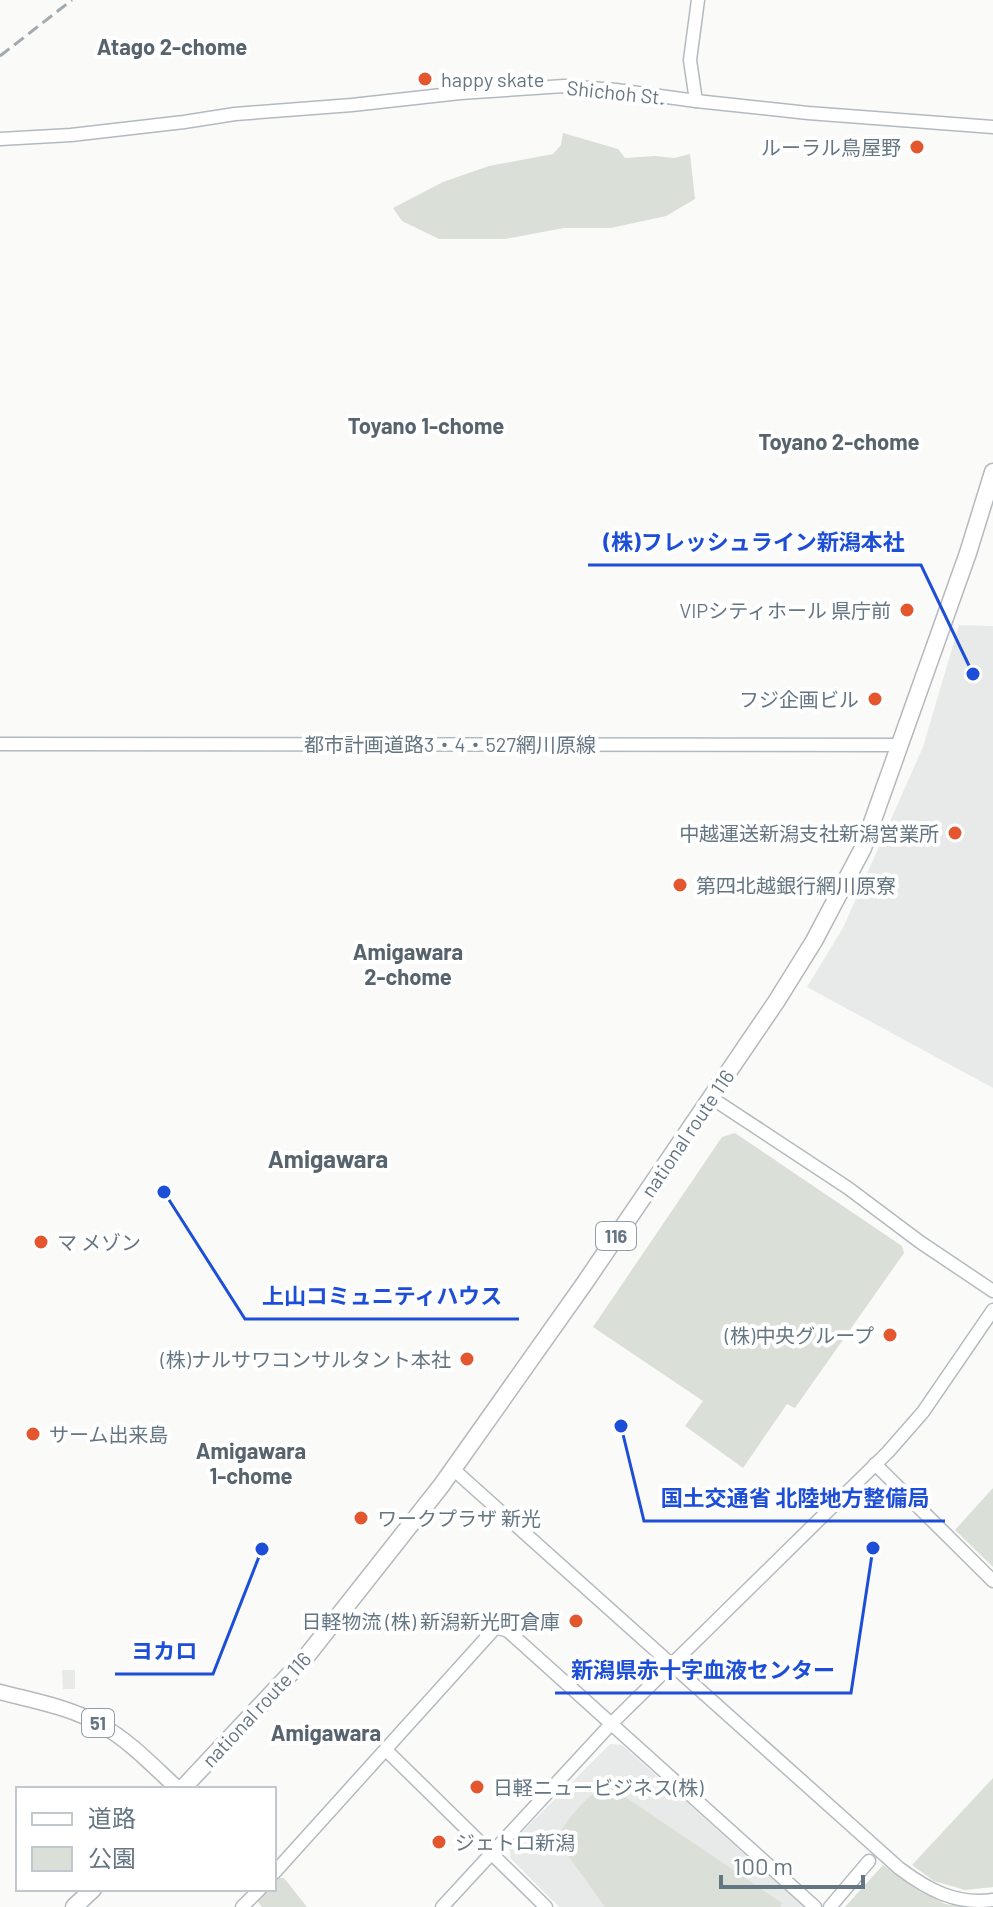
<svg xmlns="http://www.w3.org/2000/svg" width="993" height="1907" font-family="Barlow,'Noto Sans JP',sans-serif">
	<style>
		.built { fill: #e8e9e9 }
		.green { fill: #dadfd7 }
		.lines { fill: none; stroke-linecap: round; stroke-linejoin: round }
		.secondary-casing { stroke: #b3babf; stroke-width: 15 }
		.primary-casing { stroke: #b5babe; stroke-width: 17 }
		.highway-casing { stroke: #b4b9bd; stroke-width: 19 }
		.secondary { stroke: #fff; stroke-width: 12 }
		.primary { stroke: #fff; stroke-width: 14 }
		.highway { stroke: #fff; stroke-width: 16 }
		.rail { stroke: #a2aab0; stroke-width: 3; stroke-dasharray: 12 6; stroke-linecap: butt }
		.poi-dot { fill: #e4572e; stroke: #fff; stroke-width: 3 }
		.labels { text-anchor: middle; dominant-baseline: central; stroke-width: 8; stroke-linejoin: round; paint-order: stroke }
		.shield { fill: #fff; stroke: #939fa8; stroke-width: 2 }
		.shield-label { font-size: 18px; font-weight: bold; fill: #657683 }
		.poi-label { font-size: 20px; fill: #657683; stroke: #fff; text-anchor: start }
		.street-label { font-size: 20px; fill: #657683; stroke: #fff }
		.neighbourhood-label { font-size: 22px; font-weight: bold; fill: #57646e; stroke: #fff }
		.quarter-label { font-size: 24px; font-weight: bold; fill: #57646e; stroke: #fff }
		.leader { fill: none; stroke: #1d4ed8; stroke-width: 3 }
		.callout-dot { fill: #1d4ed8; stroke: #fff; stroke-width: 3 }
		.callout-label { font-size: 22px; text-anchor: middle; font-weight: bold; fill: #1d4ed8; stroke: #fff; stroke-width: 8; stroke-linejoin: round; paint-order: stroke }
	</style>
	<rect width="100%" height="100%" fill="#fafaf8"/>
	<!-- built -->
	<g class="built">
		<path d="M959 625 993 626V1088L807 987 843 928 923 747Z"/>
		<path d="M62 1670H75V1689H63Z"/>
		<path d="M610 1744 622 1745 804 1907H559L511 1859 509 1845Z"/>
	</g>
	<!-- green -->
	<g class="green">
		<path d="M563 133 618 149 625 158 655 156 674 158 690 154 695 199 666 216 611 228H564L505 239H439L402 221 393 208 443 182 489 166 553 154 561 145Z"/>
		<path d="M735 1133 902 1246 904 1253 795 1408 787 1404 743 1468 685 1426 703 1401 593 1327 722 1137Z"/>
		<path d="M993 1488V1567L955 1530Z"/>
		<path d="M993 1778V1887L965 1890 934 1881 912 1865Z"/>
		<path d="M606 1784 782 1903 780 1907H605L556 1839C569 1816 584 1799 606 1784Z"/>
		<path d="M883 1865 919 1891 945 1904 966 1907H845Z"/>
		<path d="M277 1878H284L307 1907H262L258 1902 259 1898 267 1889H274V1882Z"/>
	</g>
	<g class="lines">
		<!-- secondary casing -->
		<g class="secondary-casing">
			<g id="secondary">
				<path d="M696 101 690 60 698 0"/>
				<path d="M0 139 71 135 184 122 235 114 352 105 460 93 564 86 616 90 696 101 808 113 993 127"/>
				<path d="M0 744 901 745"/>
				<path d="M710 1097 848 1188 920 1242 993 1291"/>
				<path d="M875 1464 993 1581"/>
				<path d="M453 1469 899 1868C928 1890 956 1905 993 1900"/>
				<path d="M386 1750 546 1907"/>
				<path d="M274 1873 496 1627 508 1631 815 1907"/>
				<path d="M242 1907 260 1889"/>
				<path d="M442 1907 611 1724 888 1452 923 1412 993 1310"/>
				<path d="M830 1907 869 1861"/>
			</g>
		</g>
		<!-- primary casing -->
		<g class="primary-casing">
			<path id="primary" d="M0 1692C34 1701 70 1707 101 1725 130 1741 154 1767 178 1789"/>
		</g>
		<!-- highway casing -->
		<g class="highway-casing">
			<g id="highway">
				<path d="M182 1789 306 1657 441 1486 584 1284 776 1002 814 941 863 848 968 553 993 472"/>
				<path d="M74 1907 93 1889"/>
			</g>
		</g>
		<!-- secondary -->
		<use href="#secondary" class="secondary"/>
		<!-- primary -->
		<use href="#primary" class="primary"/>
		<!-- highway -->
		<use href="#highway" class="highway"/>
		<!-- rail -->
		<path class="rail" d="M0 56 72 0"/>
	</g>
	<!-- markers -->
	<g class="poi-dot">
		<circle cx="425" cy="79" r="8"/>
		<circle cx="917" cy="147" r="8"/>
		<circle cx="907" cy="610" r="8"/>
		<circle cx="875" cy="699" r="8"/>
		<circle cx="955" cy="833" r="8"/>
		<circle cx="680" cy="885" r="8"/>
		<circle cx="41" cy="1242" r="8"/>
		<circle cx="890" cy="1335" r="8"/>
		<circle cx="467" cy="1359" r="8"/>
		<circle cx="33" cy="1434" r="8"/>
		<circle cx="361" cy="1518" r="8"/>
		<circle cx="576" cy="1621" r="8"/>
		<circle cx="477" cy="1787" r="8"/>
		<circle cx="439" cy="1842" r="8"/>
	</g>
	<g class="labels">
		<!-- shield labels -->
		<g class="shield">
			<rect x="596" y="1222" width="40" height="28" rx="6"/>
			<rect x="82" y="1709" width="32" height="28" rx="6"/>
		</g>
		<g class="shield-label">
			<text x="616" y="1236">116</text>
			<text x="98" y="1723">51</text>
		</g>
		<!-- poi labels -->
		<g class="poi-label">
			<text x="441" y="79">happy skate</text>
			<text x="901" y="147" text-anchor="end">ルーラル鳥屋野</text>
			<text x="891" y="610" text-anchor="end">VIPシティホール 県庁前</text>
			<text x="859" y="699" text-anchor="end">フジ企画ビル</text>
			<text x="939" y="833" text-anchor="end">中越運送新潟支社新潟営業所</text>
			<text x="696" y="885">第四北越銀行網川原寮</text>
			<text x="57" y="1242">マ メゾン</text>
			<text x="874" y="1335" text-anchor="end">(株)中央グループ</text>
			<text x="451" y="1359" text-anchor="end">(株)ナルサワコンサルタント本社</text>
			<text x="49" y="1434">サーム出来島</text>
			<text x="377" y="1518">ワークプラザ 新光</text>
			<text x="560" y="1621" text-anchor="end">日軽物流 (株) 新潟新光町倉庫</text>
			<text x="493" y="1787">日軽ニュービジネス(株)</text>
			<text x="455" y="1842">ジェトロ新潟</text>
		</g>
		<!-- street labels -->
		<g class="street-label">
			<text transform="translate(616 92) rotate(6)">Shichoh St.</text>
			<text x="450" y="744">都市計画道路3・4・527網川原線</text>
			<text transform="translate(687 1133) rotate(-56)">national route 116</text>
			<text transform="translate(256 1709) rotate(-47)">national route 116</text>
		</g>
		<!-- neighbourhood labels -->
		<g class="neighbourhood-label">
			<text x="172" y="46">Atago 2-chome</text>
			<text x="426" y="425">Toyano 1-chome</text>
			<text x="839" y="441">Toyano 2-chome</text>
			<text x="408" y="951">Amigawara<tspan x="408" dy="25">2-chome</tspan></text>
			<text x="251" y="1450">Amigawara<tspan x="251" dy="25">1-chome</tspan></text>
			<text x="326" y="1732">Amigawara</text>
		</g>
		<!-- quarter labels -->
		<g class="quarter-label">
			<text x="328" y="1158">Amigawara</text>
		</g>
	</g>
	<!-- callouts -->
	<path class="leader" d="M973 674L921 565H588M164 1192L245 1319H519M621 1426L644 1521H945M262 1549L213 1674H115M873 1548L851 1693H555"/>
	<g class="callout-dot">
		<circle cx="973" cy="674" r="8"/>
		<circle cx="164" cy="1192" r="8"/>
		<circle cx="621" cy="1426" r="8"/>
		<circle cx="262" cy="1549" r="8"/>
		<circle cx="873" cy="1548" r="8"/>
	</g>
	<g class="callout-label">
		<text x="754" y="550">(株)フレッシュライン新潟本社</text>
		<text x="382" y="1304">上山コミュニティハウス</text>
		<text x="795" y="1506">国土交通省 北陸地方整備局</text>
		<text x="164" y="1659">ヨカロ</text>
		<text x="703" y="1678">新潟県赤十字血液センター</text>
	</g>
	<!-- legend -->
	<rect x="16" y="1787" width="260" height="104" fill="#ffffff" stroke="#c1c8cd" stroke-width="2"/>
	<rect x="32" y="1813" width="40" height="12" fill="#ffffff" stroke="#c1c8cd" stroke-width="2"/>
	<text x="88" y="1827" font-size="24" fill="#657683">道路</text>
	<rect x="32" y="1847" width="40" height="24" fill="#dadfd7" stroke="#c1c8cd" stroke-width="2"/>
	<text x="88" y="1867" font-size="24" fill="#657683">公園</text>
	<!-- scale -->
	<path d="M721 1875v12h142v-12" fill="none" stroke="#657683" stroke-width="4"/>
	<text x="733" y="1875" font-size="24" fill="#657683" stroke="#ffffff" stroke-width="6" paint-order="stroke">100 m</text>
</svg>
